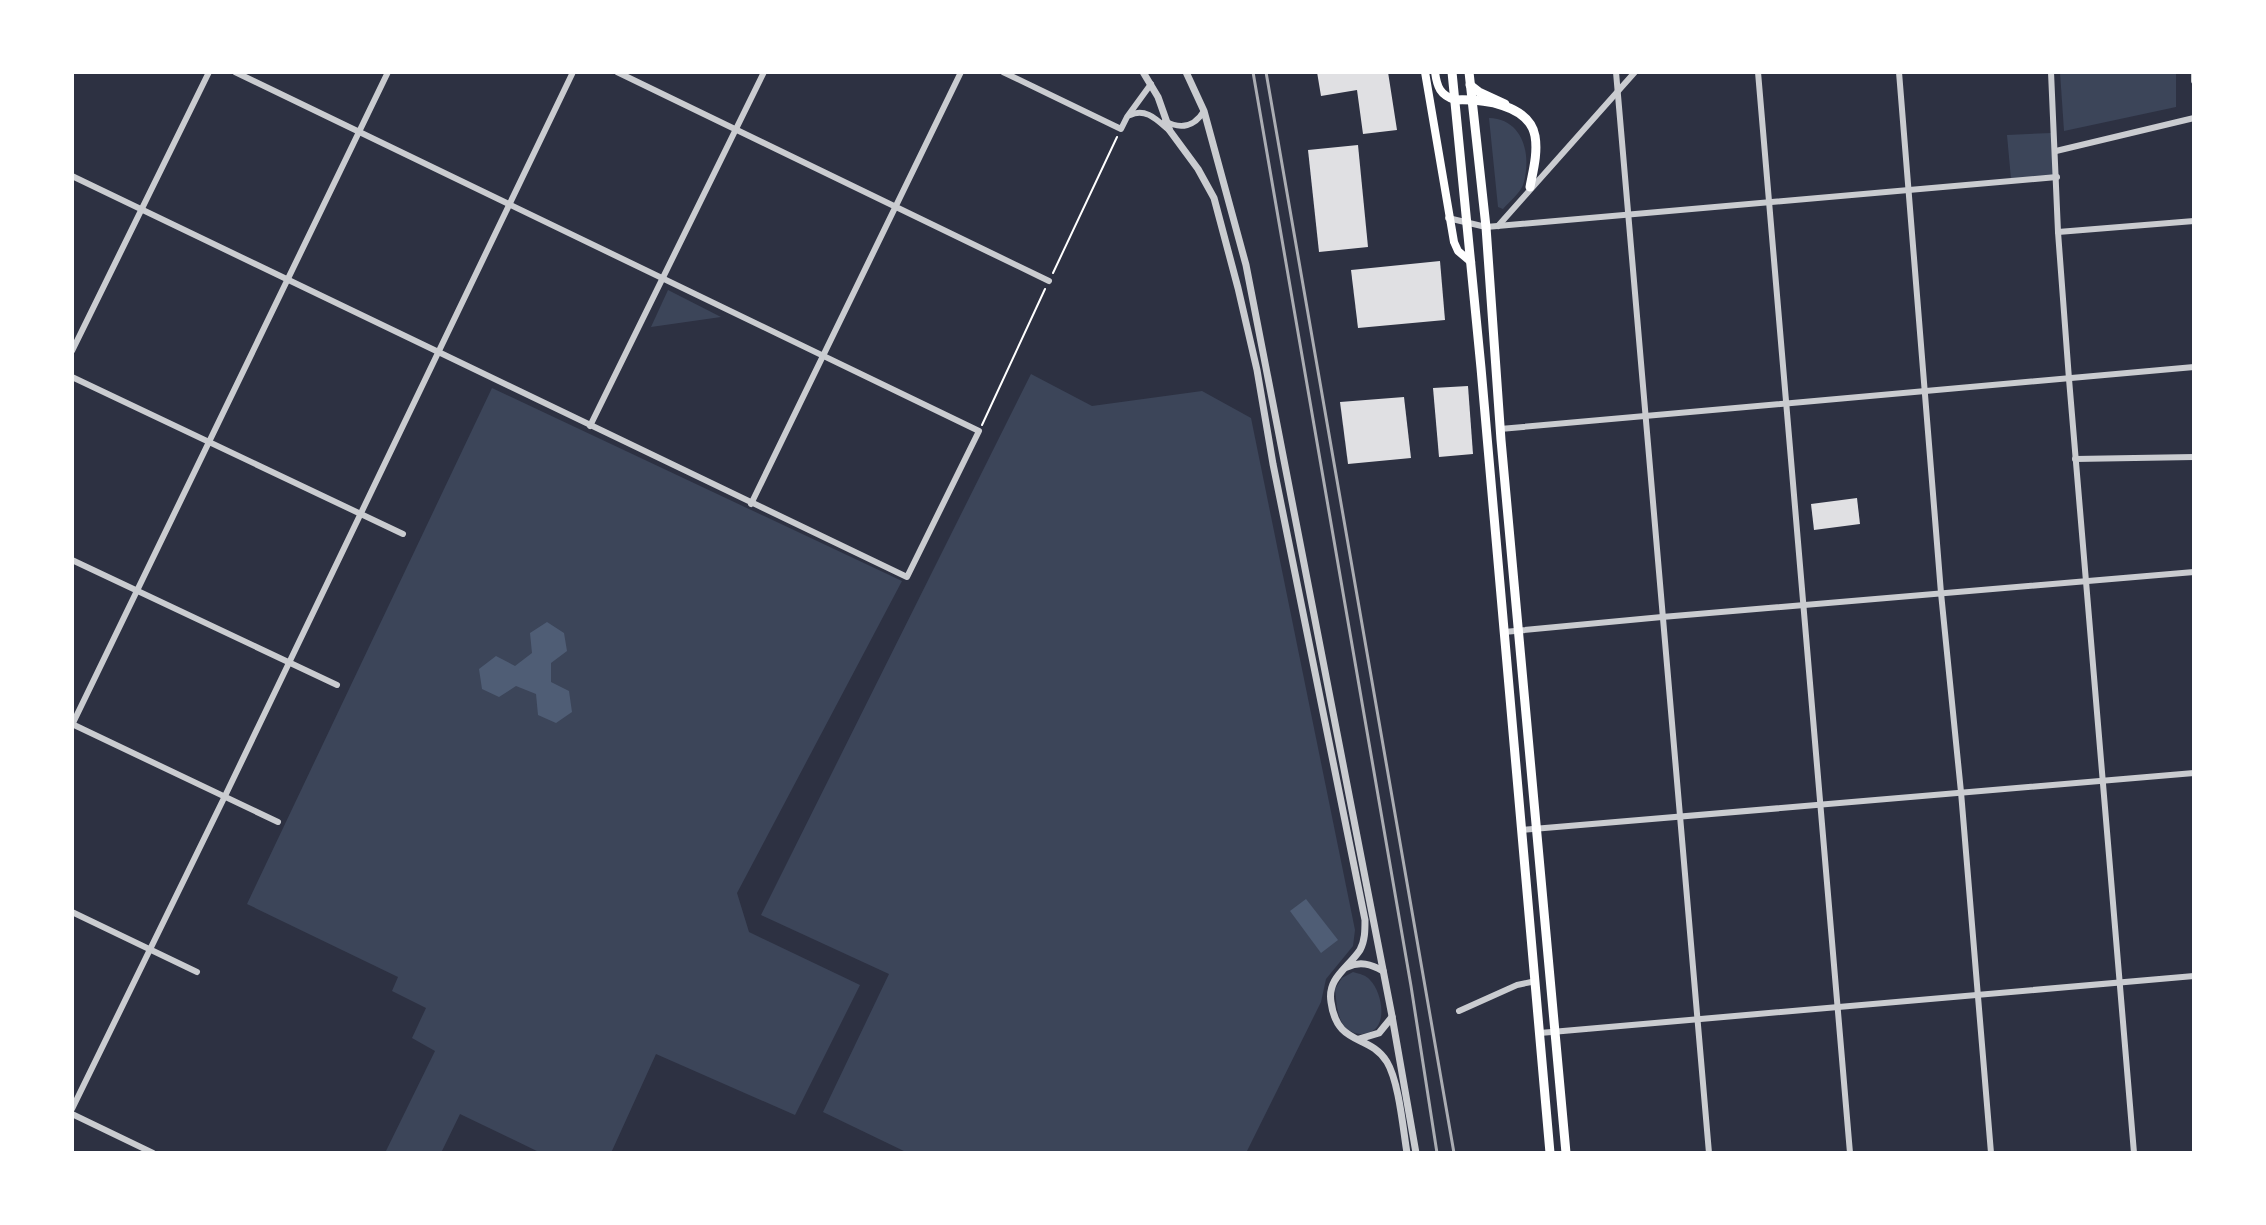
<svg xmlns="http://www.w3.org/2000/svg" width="2266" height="1225" font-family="'Work Sans',sans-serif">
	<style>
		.green { fill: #3c4559 }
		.water { fill: #4f5d75 }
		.building { fill: #e0e0e3 }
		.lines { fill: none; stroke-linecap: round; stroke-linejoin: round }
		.path { stroke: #fff; stroke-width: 2 }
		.minor { stroke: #caccd0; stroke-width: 6 }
		.tertiary { stroke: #caccd0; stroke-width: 7 }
		.secondary { stroke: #fff; stroke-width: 8 }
		.primary { stroke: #fff; stroke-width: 9 }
		.rail { stroke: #abadb3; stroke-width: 3 }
	</style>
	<rect width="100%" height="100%" fill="#2d3142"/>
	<!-- green -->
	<g class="green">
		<path d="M2060 72H2176V107L2064 131Z"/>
		<path d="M1489 118C1524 119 1532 156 1523 185 1520 193 1509 202 1503 209L1498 207Z"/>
		<path d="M2051 133 2053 175 2011 179 2007 135Z"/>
		<path d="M668 290 721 317 651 327Z"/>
		<path d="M1031 374 1092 406 1202 391 1251 418 1355 930 1353 946 1326 979 1321 1002 1246 1153H908L823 1112 889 974 761 915Z"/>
		<path d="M492 388 902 581 737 893 749 932 860 985 795 1115 656 1054 611 1153H541L460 1114 441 1153H385L435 1051 412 1038 426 1008 392 991 398 977 247 904Z"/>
		<path d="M1353 972C1360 974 1366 975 1370 980 1380 990 1386 1015 1377 1027 1373 1032 1366 1034 1360 1034 1337 1032 1337 1006 1335 989L1342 978Z"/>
	</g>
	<!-- water -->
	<g class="water">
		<path d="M547 622 564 633 567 651 551 663V682L569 691 572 712 556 723 538 715 536 694 516 686 499 697 482 689 479 669 496 656 515 666 532 653 530 633Z"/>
		<path d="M1306 899 1338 940 1321 953 1290 911Z"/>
	</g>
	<!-- building -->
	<g class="building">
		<path d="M1317 72H1388L1397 130 1363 134 1357 90 1321 96Z"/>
		<path d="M1358 145 1368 247 1319 252 1308 150Z"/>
		<path d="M1440 261 1445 320 1358 328 1351 270Z"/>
		<path d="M1468 386 1473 454 1439 457 1433 388Z"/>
		<path d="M1404 397 1411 458 1348 464 1340 402Z"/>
		<path d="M1857 498 1860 524 1814 530 1811 504Z"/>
	</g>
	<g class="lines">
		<!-- path -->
		<g class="path">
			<path d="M1053 273 1117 137"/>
			<path d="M982 425 1045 289"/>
		</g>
		<!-- minor -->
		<g class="minor">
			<path d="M617 72 1049 281"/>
			<path d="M1003 72 1121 129 1127 117 1151 84"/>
			<path d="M1616 72 1709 1153"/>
			<path d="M1758 72 1850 1153"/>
			<path d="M1899 72 1941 593 1961 792 1991 1153"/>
			<path d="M2051 72 2058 232 2069 379 2134 1153"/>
			<path d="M2194 72V81"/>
			<path d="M1130 115C1146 107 1158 121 1170 131"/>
			<path d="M1165 121C1181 130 1195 126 1204 111"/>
			<path d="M2056 151 2194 118"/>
			<path d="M72 176 907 577 979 431 235 72"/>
			<path d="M1448 218 1486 227 2057 177"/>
			<path d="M1498 226 1635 72"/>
			<path d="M2058 232 2194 221"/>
			<path d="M72 351 209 72"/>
			<path d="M72 377 403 534"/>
			<path d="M590 426 764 72"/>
			<path d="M1500 429 2194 367"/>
			<path d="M2075 459 2194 457"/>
			<path d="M751 504 961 72"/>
			<path d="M72 560 337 685"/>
			<path d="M1504 632 1662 617 2194 572"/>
			<path d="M72 724 278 822"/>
			<path d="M72 725 388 72"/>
			<path d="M1522 830 2194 773"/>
			<path d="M72 912 197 972"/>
			<path d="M1459 1011 1517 985 1536 981"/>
			<path d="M1540 1033 2194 976"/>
			<path d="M72 1109 225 796 573 72"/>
			<path d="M72 1114 153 1153"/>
		</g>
		<!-- tertiary -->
		<g class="tertiary">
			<path d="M1143 72 1158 97 1170 131 1198 169 1214 198 1238 288 1257 370 1273 464 1365 920C1365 930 1365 941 1360 950 1348 968 1327 978 1331 1002 1337 1047 1369 1033 1387 1062 1399 1082 1403 1129 1407 1153"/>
			<path d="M1186 72 1204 111 1246 265 1392 1016 1416 1153"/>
			<path d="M1347 967C1360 961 1371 964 1383 971"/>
			<path d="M1359 1039 1379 1033 1392 1017"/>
		</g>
		<!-- secondary -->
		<g class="secondary">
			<path d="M1425 72 1454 242 1458 251 1471 262"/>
			<path d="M1435 72C1437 87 1440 95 1455 100"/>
		</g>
		<!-- primary -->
		<g class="primary">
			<path d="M1452 72 1481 368 1550 1153"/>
			<path d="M1469 72 1486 227 1501 440 1566 1153"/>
			<path d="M1470 85 1479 92 1505 104"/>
			<path d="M1455 100C1482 99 1529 104 1535 136 1538 153 1533 171 1530 187"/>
		</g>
		<!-- rail -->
		<g class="rail">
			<path d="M1253 72 1411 986 1437 1153"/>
			<path d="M1266 72 1454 1153"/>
		</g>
	</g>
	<!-- border -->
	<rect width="2266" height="1225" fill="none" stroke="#ffffff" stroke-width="148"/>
</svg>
